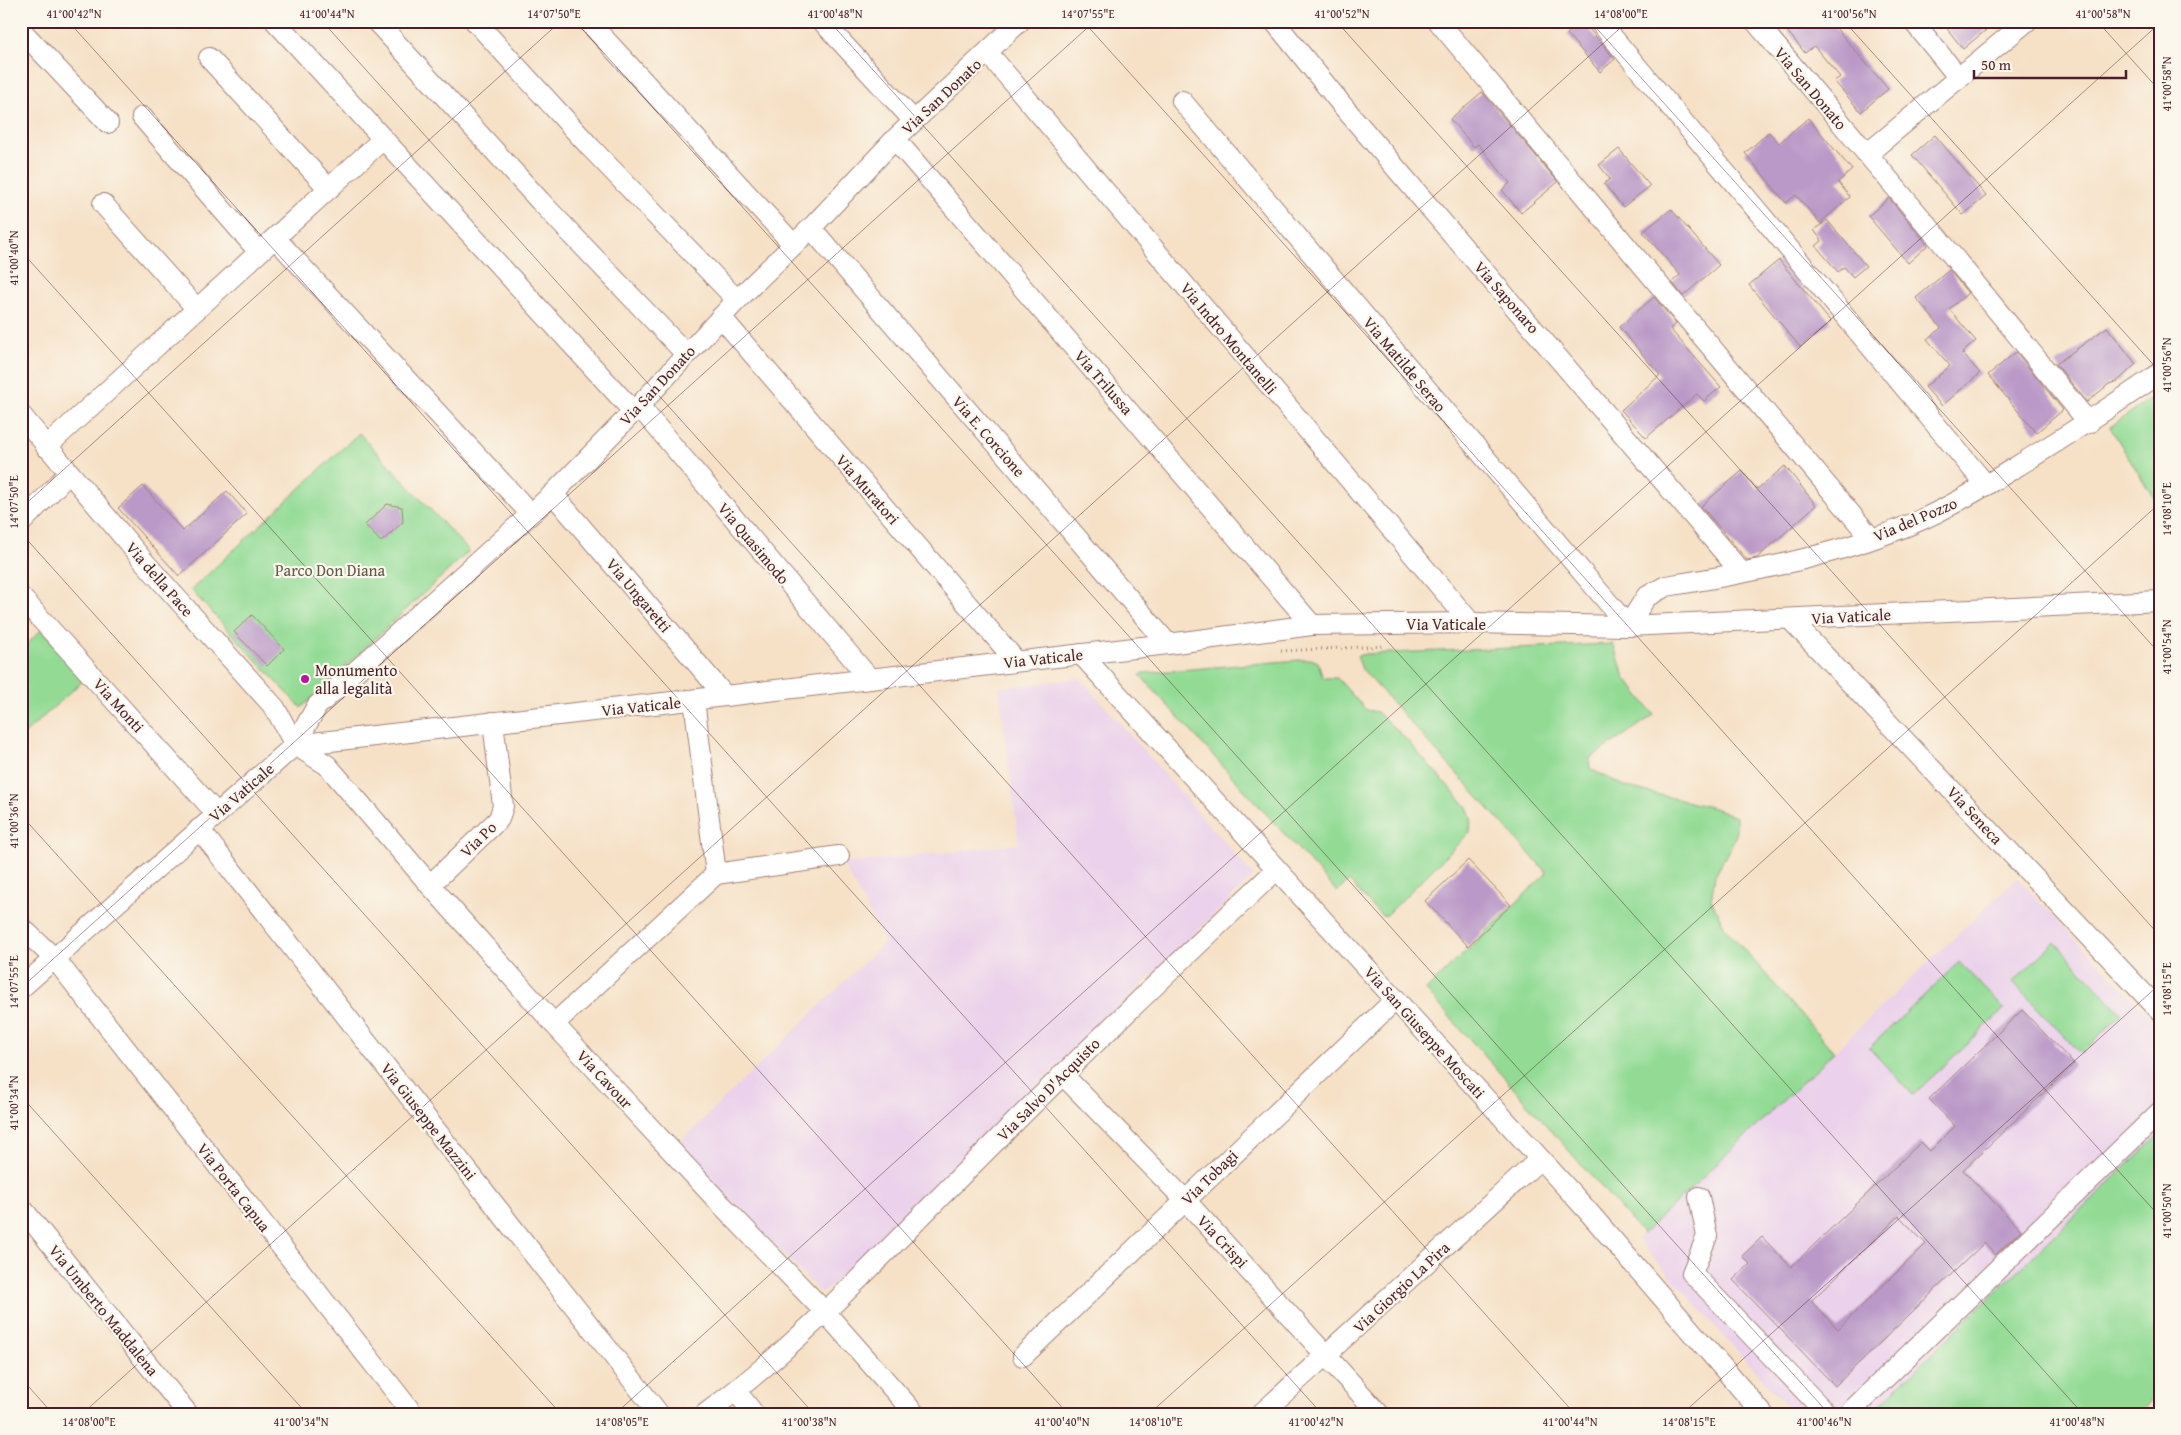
<svg xmlns="http://www.w3.org/2000/svg" width="2181" height="1435" font-family="'Gentium Book Plus',serif">
	<style>
		.built { fill: #ebd1eb }
		.green { fill: #93db95; stroke: #6e7d60 }
		.building { fill: #ba98c7; fill-rule: evenodd }
		.lines { fill: none; stroke-linecap: round; stroke-linejoin: round }
		.minor-casing { stroke: #a08079; stroke-width: 22 }
		.path { stroke: #a08079; stroke-width: 3; stroke-dasharray: 1 4; stroke-linecap: butt }
		.minor { stroke: #fff; stroke-width: 20 }
		.ticks { fill: none; stroke: #4a1f2b; stroke-width: 1; stroke-opacity: 0.45 }
		.poi-dot { fill: #b5179e; stroke: #fbf7ec; stroke-width: 2 }
		.labels { text-anchor: middle; dominant-baseline: central; stroke-width: 4.5; stroke-linejoin: round; paint-order: stroke }
		.street-label { font-size: 16px; fill: #4a1f2b; stroke: #fbf7ec }
		.park-label { font-size: 16px; fill: #60574b; stroke: #fbf7ec }
		.poi-label { font-size: 16px; fill: #4a1f2b; stroke: #fbf7ec; text-anchor: start }
		.neatline { fill: none; stroke: #4a1f2b; stroke-width: 2 }
		.ticks-label { font-size: 12px; text-anchor: middle; fill: #4a1f2b }
	</style>
	<rect width="100%" height="100%" fill="#fbf7ec"/>
	<filter id="ink" filterUnits="userSpaceOnUse"><feTurbulence type="fractalNoise" baseFrequency=".02" numOctaves="2"/><feDisplacementMap in="SourceGraphic" scale="10" xChannelSelector="R" yChannelSelector="G"/><feConvolveMatrix kernelMatrix="1 2 1 2 8 2 1 2 1" color-interpolation-filters="sRGB"/></filter>
	<filter id="wash" filterUnits="userSpaceOnUse"><feTurbulence type="fractalNoise" baseFrequency=".0096" numOctaves="4" result="noise"/><feDisplacementMap in="SourceGraphic" scale="20" xChannelSelector="R" yChannelSelector="G"/><feGaussianBlur stdDeviation="1.12" result="paint"/><feColorMatrix in="noise" values="0 0 0 0 0 0 0 0 0 0 0 0 0 0 0 0 0 1.4 0 .05"/><feComposite in="paint" operator="in"/></filter>
	<g filter="url(#wash)">
		<rect width="100%" height="100%" fill="#f6e1c7"/>
		<!-- built -->
		<g class="built">
			<path d="M1080 678 1254 876 822 1294 677 1145 885 942 843 864 1019 844 999 688Z"/>
			<path d="M2017 878 2160 1027V1134L1869 1414H1794L1637 1239Z"/>
		</g>
		<!-- green -->
		<g class="green">
			<path d="M2160 392V508L2110 427Z"/>
			<path d="M359 433 469 551 301 708 191 590Z"/>
			<path d="M42 629 86 678 21 737V650Z"/>
			<path d="M1613 644 1625 677 1654 715 1589 759 1590 769 1627 787 1714 808 1736 817V837L1715 875 1711 900 1725 928 1834 1052 1643 1234 1426 990 1547 873 1362 669 1357 656 1365 654Z"/>
			<path d="M1311 659 1318 662 1323 678H1337L1366 710 1377 712 1402 735 1467 807 1471 817 1470 832 1387 915 1381 916 1349 881 1337 892 1140 675 1144 673Z"/>
			<path d="M2055 942 2122 1014 2081 1054 2013 982Z"/>
			<path d="M1959 962 2004 1009 1913 1095 1869 1048Z"/>
			<path d="M2160 1134V1393L2139 1414H1869Z"/>
		</g>
		<g id="blocks">
			<!-- building -->
			<g class="building">
				<path d="M1582 21 1615 59 1600 72 1567 34Z"/>
				<path d="M1779 21H1830L1888 89 1861 112 1834 81 1840 77 1814 46 1805 53Z"/>
				<path d="M1941 21H1997L1963 49Z"/>
				<path d="M1482 92 1558 182 1521 213 1502 190 1510 183 1478 144 1474 147 1450 119Z"/>
				<path d="M1808 118 1852 170 1838 182 1850 197 1820 223 1796 195 1786 203 1745 153 1769 132 1779 143Z"/>
				<path d="M1935 135 1986 196 1963 215 1912 155Z"/>
				<path d="M1619 149 1650 186 1623 207 1604 184 1610 179 1599 165Z"/>
				<path d="M1889 198 1928 245 1908 263 1868 216Z"/>
				<path d="M1671 209 1719 265 1683 296 1672 282 1680 275 1643 232Z"/>
				<path d="M1827 220 1866 266 1853 277 1844 267 1838 272 1816 246 1822 241 1814 230Z"/>
				<path d="M1779 260 1831 322 1800 347 1749 285Z"/>
				<path d="M1949 270 1968 293 1949 309 1976 341 1962 353 1980 373 1942 406 1925 387 1950 366 1927 339 1941 328 1916 298Z"/>
				<path d="M1654 297 1676 324 1670 329 1721 387 1704 401 1697 394 1646 438 1621 410 1660 375 1619 327Z"/>
				<path d="M2107 327 2136 364 2118 381 2109 384 2087 402 2056 364Z"/>
				<path d="M2016 352 2063 410 2036 433 1988 375Z"/>
				<path d="M1785 466 1816 505 1757 558 1747 560 1701 506 1742 471 1757 489Z"/>
				<path d="M143 486 183 531 227 491 247 514 179 576 118 508Z"/>
				<path d="M387 504 402 507 403 522 381 542 365 525Z"/>
				<path d="M252 615 284 649 267 666 234 632Z"/>
				<path d="M1468 860 1511 905 1468 946 1425 901Z"/>
				<path d="M2022 1010 2074 1064 1963 1170 2021 1230 1995 1255 1984 1243 1835 1386 1733 1280 1750 1264 1742 1256 1762 1237 1791 1267 1921 1142 1930 1151 1955 1126 1929 1099ZM1899 1216 1926 1244 1838 1329 1811 1301Z"/>
			</g>
		</g>
	</g>
	<g filter="url(#ink)">
		<use href="#blocks" fill-opacity="0" stroke="#a08079" stroke-width="1"/>
		<g class="lines">
			<!-- minor casing -->
			<g class="minor-casing">
				<g id="minor">
					<path d="M275 21 633 411"/>
					<path d="M376 21 540 201 686 354"/>
					<path d="M475 21 591 148 737 300"/>
					<path d="M588 21 793 244"/>
					<path d="M822 21 914 121"/>
					<path d="M1274 21 1342 105 1741 572"/>
					<path d="M1438 21 1871 538"/>
					<path d="M1599 21 1986 485"/>
					<path d="M1755 21 1938 238 2089 423"/>
					<path d="M1913 21 1959 78"/>
					<path d="M21 30 108 123"/>
					<path d="M988 53 1471 623"/>
					<path d="M209 58 329 189"/>
					<path d="M1182 101 1628 626 1646 597 1666 586C1742 574 1821 559 1894 531 1935 516 1973 493 2011 470 2062 439 2111 407 2160 373"/>
					<path d="M142 117 259 252"/>
					<path d="M895 139 1312 625"/>
					<path d="M1867 154 2027 21"/>
					<path d="M103 204 197 309"/>
					<path d="M811 228 1168 644"/>
					<path d="M275 238 530 513"/>
					<path d="M721 317 1016 661"/>
					<path d="M639 406 870 679"/>
					<path d="M21 415 147 565 275 708 295 745 327 765 430 885 554 1024 716 1199 825 1312 915 1414"/>
					<path d="M46 447 382 140"/>
					<path d="M553 494 725 696"/>
					<path d="M21 523 69 473"/>
					<path d="M21 597 217 814"/>
					<path d="M1790 619 2160 1011"/>
					<path d="M1081 654 1586 1209 1763 1414"/>
					<path d="M694 700 716 874"/>
					<path d="M295 745 317 706 553 494 639 406 737 300 811 228 895 139 1020 21"/>
					<path d="M199 829 659 1414"/>
					<path d="M430 885 499 819 503 806 493 722"/>
					<path d="M21 927 55 959 413 1414"/>
					<path d="M21 988 295 745 725 696 1168 644 1312 625 1471 623 1628 626 2160 601"/>
					<path d="M554 1024 716 874 839 856"/>
					<path d="M1062 1074 1185 1200 1379 1414"/>
					<path d="M1699 1197 1707 1236 1692 1273 1827 1414"/>
					<path d="M21 1207 188 1414"/>
					<path d="M1023 1356 1396 999"/>
					<path d="M736 1391 754 1414"/>
					<path d="M705 1414C805 1341 889 1247 977 1160 1075 1061 1175 966 1276 870"/>
					<path d="M1261 1414 1540 1159"/>
					<path d="M1848 1414 2160 1112"/>
				</g>
			</g>
			<!-- path -->
			<path class="path" d="M1281 651 1385 646"/>
			<!-- minor -->
			<use href="#minor" class="minor"/>
		</g>
	</g>
	<!-- ticks -->
	<path class="ticks" d="M68 21 1322 1414M322 21 1575 1414M575 21 1829 1414M829 21 2083 1414M1083 21 2160 1217M1336 21 2160 936M1590 21 2160 654M1844 21 2160 372M2097 21 2160 91M21 27 28 21M21 251 1068 1414M21 508 561 21M21 533 814 1414M21 815 561 1414M21 988 1095 21M21 1096 307 1414M21 1378 53 1414M82 1414 1628 21M615 1414 2160 23M1149 1414 2160 503M1682 1414 2160 984"/>
	<!-- markers -->
	<circle class="poi-dot" cx="305" cy="679" r="5"/>
	<g class="labels">
		<!-- street labels -->
		<g class="street-label">
			<text transform="translate(1811 88) rotate(50)">Via San Donato</text>
			<text transform="translate(941 96) rotate(-43)">Via San Donato</text>
			<text transform="translate(1507 297) rotate(49)">Via Saponaro</text>
			<text transform="translate(1229 338) rotate(50)">Via Indro Montanelli</text>
			<text transform="translate(1405 364) rotate(50)">Via Matilde Serao</text>
			<text transform="translate(1104 382) rotate(49)">Via Trilussa</text>
			<text transform="translate(657 385) rotate(-47)">Via San Donato</text>
			<text transform="translate(989 436) rotate(49)">Via E. Corcione</text>
			<text transform="translate(868 489) rotate(49)">Via Muratori</text>
			<text transform="translate(1915 519) rotate(-23)">Via del Pozzo</text>
			<text transform="translate(754 543) rotate(50)">Via Quasimodo</text>
			<text transform="translate(160 579) rotate(49)">Via della Pace</text>
			<text transform="translate(639 595) rotate(50)">Via Ungaretti</text>
			<text transform="translate(1851 616) rotate(-3)">Via Vaticale</text>
			<text x="1446" y="624">Via Vaticale</text>
			<text transform="translate(1043 658) rotate(-6)">Via Vaticale</text>
			<text transform="translate(119 705) rotate(48)">Via Monti</text>
			<text transform="translate(641 706) rotate(-6)">Via Vaticale</text>
			<text transform="translate(241 792) rotate(-41)">Via Vaticale</text>
			<text transform="translate(1975 815) rotate(47)">Via Seneca</text>
			<text transform="translate(478 839) rotate(-44)">Via Po</text>
			<text transform="translate(1425 1032) rotate(48)">Via San Giuseppe Moscati</text>
			<text transform="translate(605 1079) rotate(47)">Via Cavour</text>
			<text transform="translate(1048 1089) rotate(-45)">Via Salvo D'Acquisto</text>
			<text transform="translate(429 1121) rotate(52)">Via Giuseppe Mazzini</text>
			<text transform="translate(1209 1177) rotate(-44)">Via Tobagi</text>
			<text transform="translate(234 1187) rotate(52)">Via Porta Capua</text>
			<text transform="translate(1223 1241) rotate(47)">Via Crispi</text>
			<text transform="translate(1401 1287) rotate(-43)">Via Giorgio La Pira</text>
			<text transform="translate(104 1310) rotate(51)">Via Umberto Maddalena</text>
		</g>
		<!-- park labels -->
		<g class="park-label">
			<text x="330" y="570">Parco Don Diana</text>
		</g>
		<!-- poi labels -->
		<g class="poi-label">
			<text x="315" y="670">Monumento<tspan x="315" dy="18">alla legalità</tspan></text>
		</g>
	</g>
	<!-- margin -->
	<rect width="2181" height="1435" fill="none" stroke="#fbf7ec" stroke-width="55"/>
	<!-- scale -->
	<path d="M1974 70v8h152v-8" fill="none" stroke="#4a1f2b" stroke-width="2.5"/>
	<text x="1981" y="70" font-size="15" fill="#4a1f2b" stroke="#fbf7ec" stroke-width="4" paint-order="stroke">50 m</text>
	<rect x="28" y="28" width="2126" height="1380" class="neatline"/>
	<g class="ticks-label">
		<text x="74" y="18">41°00'42"N</text>
		<text x="327" y="18">41°00'44"N</text>
		<text x="554" y="18">14°07'50"E</text>
		<text x="835" y="18">41°00'48"N</text>
		<text x="1088" y="18">14°07'55"E</text>
		<text x="1342" y="18">41°00'52"N</text>
		<text x="1621" y="18">14°08'00"E</text>
		<text x="1849" y="18">41°00'56"N</text>
		<text x="2103" y="18">41°00'58"N</text>
		<text transform="translate(2167 84) rotate(-90)" y="4">41°00'58"N</text>
		<text transform="translate(14 258) rotate(-90)" y="4">41°00'40"N</text>
		<text transform="translate(2167 365) rotate(-90)" y="4">41°00'56"N</text>
		<text transform="translate(14 502) rotate(-90)" y="4">14°07'50"E</text>
		<text transform="translate(2167 509) rotate(-90)" y="4">14°08'10"E</text>
		<text transform="translate(2167 647) rotate(-90)" y="4">41°00'54"N</text>
		<text transform="translate(14 821) rotate(-90)" y="4">41°00'36"N</text>
		<text transform="translate(14 982) rotate(-90)" y="4">14°07'55"E</text>
		<text transform="translate(2167 989) rotate(-90)" y="4">14°08'15"E</text>
		<text transform="translate(14 1103) rotate(-90)" y="4">41°00'34"N</text>
		<text transform="translate(2167 1211) rotate(-90)" y="4">41°00'50"N</text>
		<text x="89" y="1426">14°08'00"E</text>
		<text x="301" y="1426">41°00'34"N</text>
		<text x="622" y="1426">14°08'05"E</text>
		<text x="809" y="1426">41°00'38"N</text>
		<text x="1062" y="1426">41°00'40"N</text>
		<text x="1156" y="1426">14°08'10"E</text>
		<text x="1316" y="1426">41°00'42"N</text>
		<text x="1570" y="1426">41°00'44"N</text>
		<text x="1689" y="1426">14°08'15"E</text>
		<text x="1824" y="1426">41°00'46"N</text>
		<text x="2077" y="1426">41°00'48"N</text>
	</g>
</svg>
